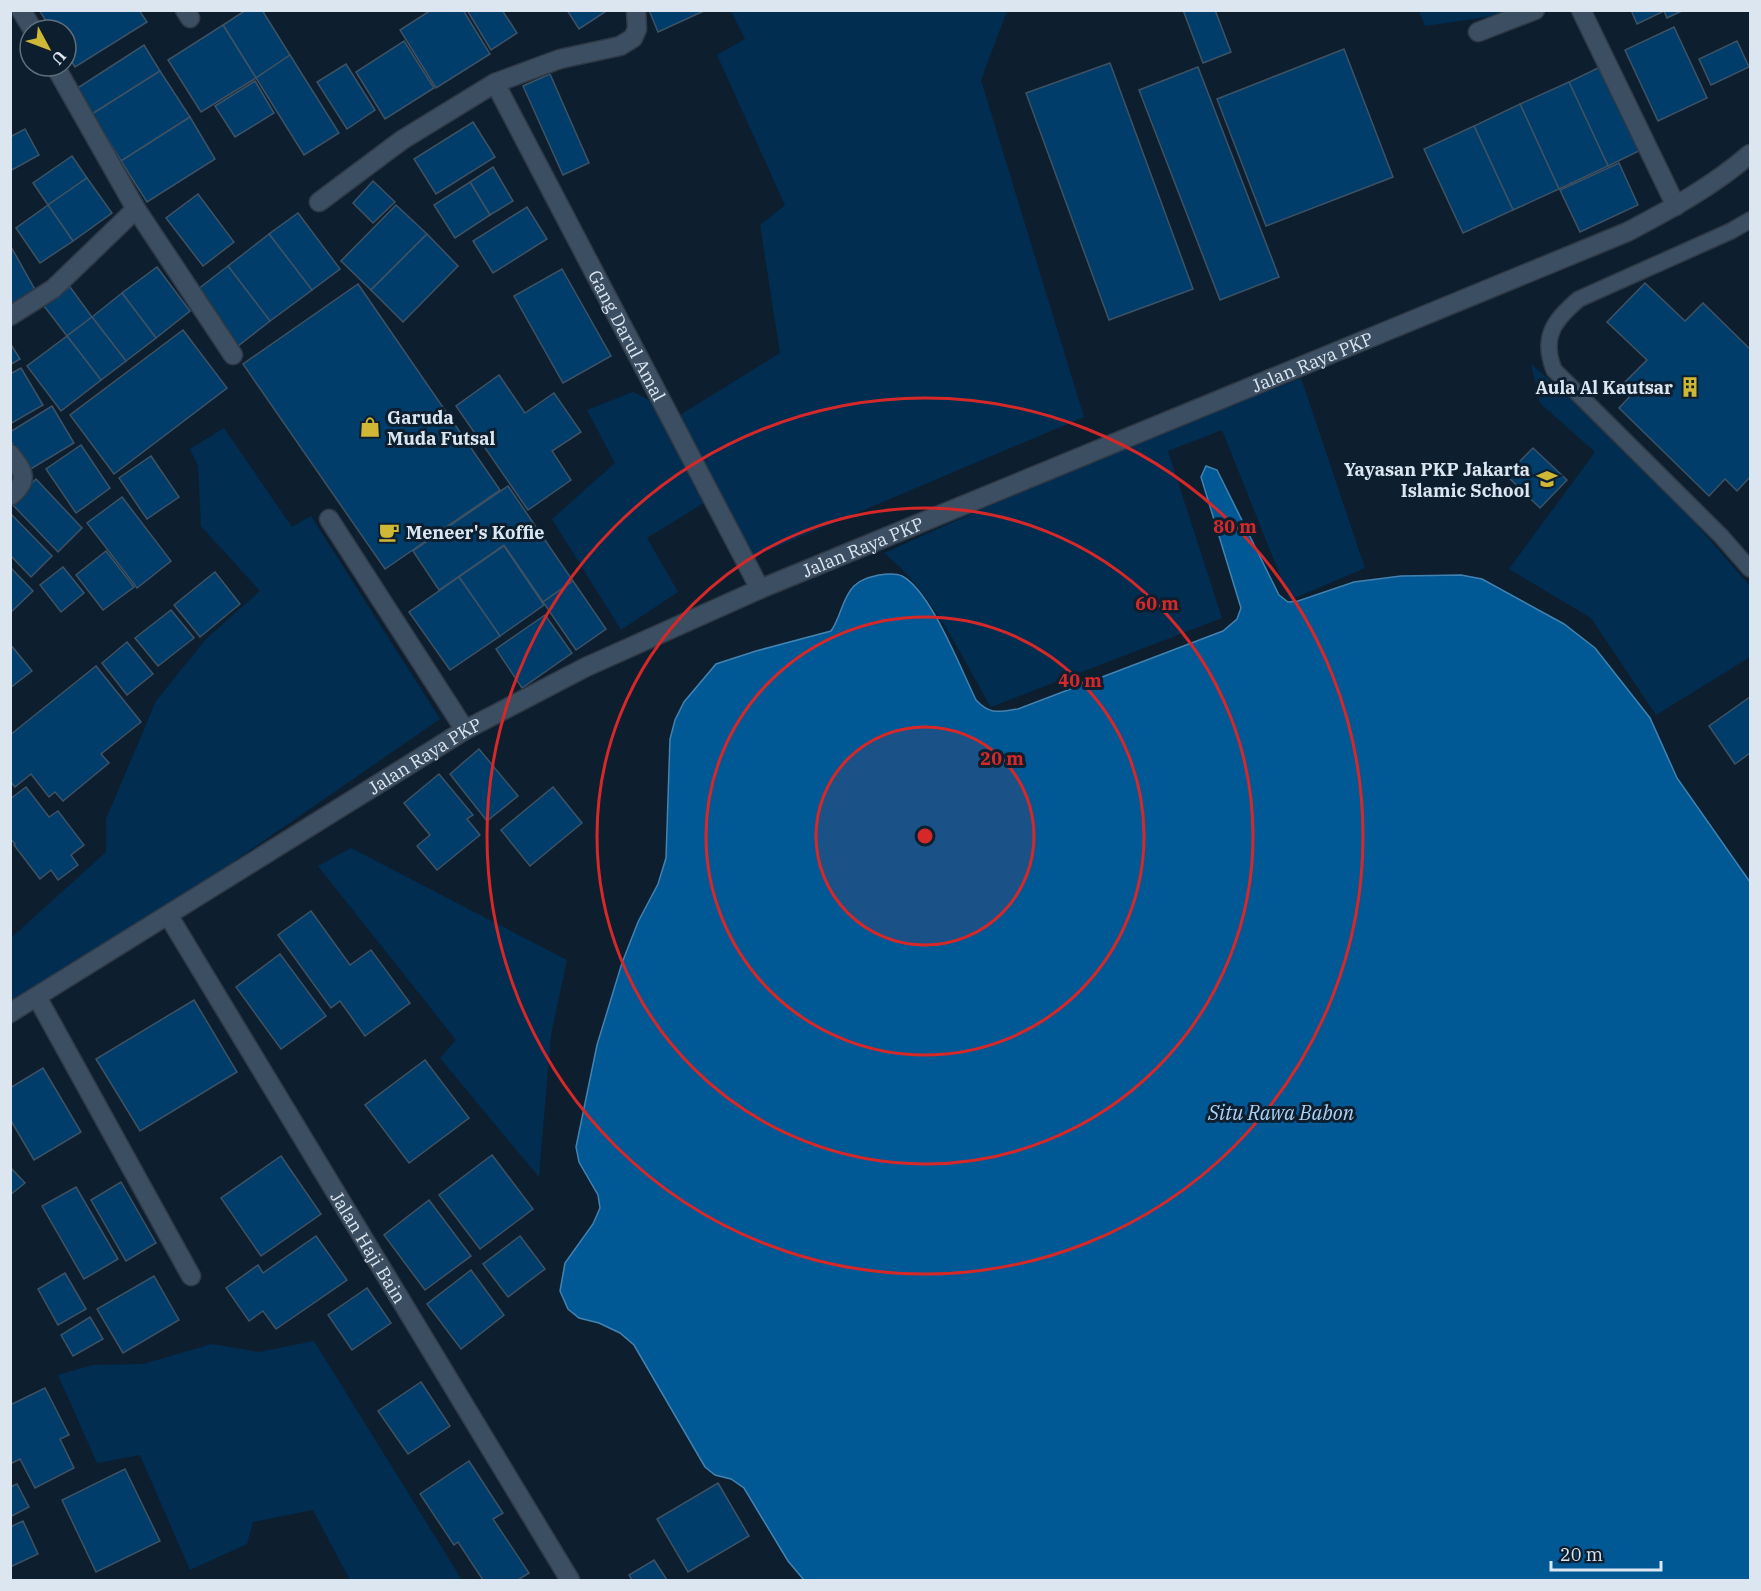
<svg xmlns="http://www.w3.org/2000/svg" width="1761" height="1591" font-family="'IBM Plex Serif',serif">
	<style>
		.green { fill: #002d50 }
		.water { fill: #005895; stroke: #4283b1; stroke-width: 1.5 }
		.building { fill: #003d6b; stroke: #3e5264; stroke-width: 1.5 }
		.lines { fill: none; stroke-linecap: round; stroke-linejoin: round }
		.service-casing { stroke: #303946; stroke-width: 18 }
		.minor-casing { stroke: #303946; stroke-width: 21 }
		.tertiary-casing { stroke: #303946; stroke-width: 21 }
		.service { stroke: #3c4f62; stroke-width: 15 }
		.minor { stroke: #3c4f62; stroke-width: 18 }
		.tertiary { stroke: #3c4f62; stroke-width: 18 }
		.ring { fill: none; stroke: #d62828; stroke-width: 3 }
		.labels { text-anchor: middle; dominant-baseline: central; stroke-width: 6; stroke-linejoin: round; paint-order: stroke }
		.street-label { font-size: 18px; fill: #dbe6f1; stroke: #0d1f2f }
		.poi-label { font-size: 18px; font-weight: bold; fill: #dbe6f1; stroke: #0d1f2f; text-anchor: end }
		.water-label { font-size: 20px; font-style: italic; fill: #afd2f4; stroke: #0d1f2f }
		.centre { fill: #d62828; stroke: #0d1f2f; stroke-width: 3 }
		.ring-label { font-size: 18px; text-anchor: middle; font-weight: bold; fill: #d62828; stroke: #0d1f2f; stroke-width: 6; stroke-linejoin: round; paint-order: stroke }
	</style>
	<rect width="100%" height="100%" fill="#0d1f2f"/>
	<!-- green -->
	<g class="green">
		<path d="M731 11H1007L981 80 1084 417 750 558 707 501 647 538 678 592 621 630 552 519 615 463 587 410 633 392 680 415 780 353 760 225 785 205 717 55 745 39Z"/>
		<path d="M1419 11H1519L1515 13 1425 26Z"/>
		<path d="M1531 364 1636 455 1750 586V657L1656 715 1591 618 1509 569 1595 452 1540 403Z"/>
		<path d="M1301 378 1365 568 1290 600 1222 430 1168 451 1222 618 991 707C960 654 933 592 884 553L1116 449Z"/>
		<path d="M224 428 292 527 311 516 440 719 220 871 91 952 15 1006 11 1000V938L106 852V819L156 701 206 639 260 591 201 526 198 466 190 449Z"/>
		<path d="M351 848 567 960 551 1035 539 1177 440 1058 456 1040 318 866Z"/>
		<path d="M314 1341 462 1580H350L313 1510 253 1522 247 1544 190 1570 140 1455 97 1463 58 1375 92 1365 143 1364 212 1344 259 1352Z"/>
	</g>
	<!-- water -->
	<path class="water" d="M1206 466 1217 470 1279 595 1288 602 1298 601 1354 582 1401 576 1461 575 1482 579 1564 624 1595 648 1650 718 1677 778 1750 882V1580H804L788 1561 744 1488 731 1479 715 1475 705 1467 634 1345 620 1333 599 1323 579 1318 568 1309 560 1291 565 1263 593 1224 600 1208 598 1195 579 1162 576 1147 597 1045 622 963 638 922 658 884 666 858 670 739 675 720 684 702 716 664 756 651 831 631C841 617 842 598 854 586 861 579 870 577 879 575 886 574 896 573 902 576 931 591 961 670 976 700 990 715 998 712 1018 709L1223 631 1237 619 1241 608 1201 477Z"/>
	<!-- building -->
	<g class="building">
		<path d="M39 10H139L147 22 75 67 66 53V30H52Z"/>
		<path d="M246 10H262L290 55 256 78 223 25Z"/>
		<path d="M431 10H463L490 54 436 88 400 30Z"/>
		<path d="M467 10H502L517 33 491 50Z"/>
		<path d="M567 10H608L579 29Z"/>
		<path d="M649 10H706L658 32Z"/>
		<path d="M1183 10H1215L1231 52 1203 63Z"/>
		<path d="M1631 10H1684L1667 18 1664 11 1637 24Z"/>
		<path d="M223 25 256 78 201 112 168 60Z"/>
		<path d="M1674 27 1707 98 1658 121 1625 50Z"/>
		<path d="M404 41 434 88 385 119 356 72Z"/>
		<path d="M1737 41 1749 67 1711 85 1699 59Z"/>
		<path d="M144 45 160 71 92 114 76 89Z"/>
		<path d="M1344 49 1393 177 1266 226 1217 99Z"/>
		<path d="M290 55 339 133 304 155 256 78Z"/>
		<path d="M1110 63 1193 289 1109 320 1026 93Z"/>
		<path d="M346 64 375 110 347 129 317 82Z"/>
		<path d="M1198 67 1279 277 1220 300 1139 90Z"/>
		<path d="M1600 67 1639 151 1608 166 1569 82Z"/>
		<path d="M160 71 190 117 121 161 92 114Z"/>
		<path d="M550 74 589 163 563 175 523 86Z"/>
		<path d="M255 81 274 113 235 137 215 106Z"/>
		<path d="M1569 82 1608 166 1559 189 1520 104Z"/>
		<path d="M1520 104 1559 189 1513 210 1474 126Z"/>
		<path d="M190 117 215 159 147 202 121 161Z"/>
		<path d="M473 122 495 157 436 194 414 159Z"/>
		<path d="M1474 126 1513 210 1463 233 1424 149Z"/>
		<path d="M25 129 39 155 10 171V137Z"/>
		<path d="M72 156 87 178 48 205 33 183Z"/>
		<path d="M1619 163 1638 205 1580 232 1560 190Z"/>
		<path d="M493 167 513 201 490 215 470 182Z"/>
		<path d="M87 178 112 213 73 241 48 205Z"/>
		<path d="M373 181 395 202 373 223 353 203Z"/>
		<path d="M470 182 490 215 455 238 434 205Z"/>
		<path d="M198 194 234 242 203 266 166 218Z"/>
		<path d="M48 205 73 241 40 263 16 228Z"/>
		<path d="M396 205 427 234 371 290 341 261Z"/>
		<path d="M527 207 547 239 493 273 473 241Z"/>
		<path d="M298 213 340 269 312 290 269 234Z"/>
		<path d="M269 234 312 290 270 321 228 266Z"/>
		<path d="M427 234 458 266 403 322 371 290Z"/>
		<path d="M10 245 38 295 10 310Z"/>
		<path d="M228 266 270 321 238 346 197 290Z"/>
		<path d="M157 267 190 311 156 338 122 293Z"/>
		<path d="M562 269 611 356 563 383 514 296Z"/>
		<path d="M1645 283 1685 321 1703 303 1750 349V477L1737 491 1725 479 1709 496 1619 408 1634 392 1625 382 1647 360 1607 322Z"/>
		<path d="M358 284 500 490 385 569 243 364Z"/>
		<path d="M70 287 92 317 67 336 44 306Z"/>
		<path d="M122 293 156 338 126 361 92 317Z"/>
		<path d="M92 317 126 361 101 380 67 336Z"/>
		<path d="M183 330 227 388 114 474 70 415Z"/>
		<path d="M67 336 101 380 61 411 27 366Z"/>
		<path d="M10 343 20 359 10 365Z"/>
		<path d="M21 368 43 405 10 424V374Z"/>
		<path d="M499 375 525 413 554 393 581 432 552 451 571 480 528 510 456 406Z"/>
		<path d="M52 406 74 443 29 470 10 440V432Z"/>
		<path d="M81 445 110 488 76 513 46 469Z"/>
		<path d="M1533 448 1567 480 1540 508 1506 475Z"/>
		<path d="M151 456 179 497 147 519 119 478Z"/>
		<path d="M36 479 82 528 58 552 11 503Z"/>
		<path d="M508 486 573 581 543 602 504 545 439 590 413 551Z"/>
		<path d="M122 497 171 561 137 588 87 523Z"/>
		<path d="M10 513 52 556 31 577 10 555Z"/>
		<path d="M504 546 544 605 500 636 459 577Z"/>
		<path d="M106 551 134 587 103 610 76 575Z"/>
		<path d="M10 567 33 591 10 613Z"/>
		<path d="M63 567 84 593 61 612 40 585Z"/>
		<path d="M215 572 240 604 200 637 174 605Z"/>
		<path d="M459 577 500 636 450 670 409 612Z"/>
		<path d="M573 581 606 629 576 650 543 602Z"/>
		<path d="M171 610 194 638 158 666 135 638Z"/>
		<path d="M545 615 572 653 522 688 496 649Z"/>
		<path d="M127 642 153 674 127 695 102 663Z"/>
		<path d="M10 644 32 671 10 688Z"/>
		<path d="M96 666 141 722 101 754 109 763 63 801 55 792 49 797 31 774 15 787 10 781V735Z"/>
		<path d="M1750 697V753L1735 764 1709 726Z"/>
		<path d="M479 749 518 796 487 821 450 774Z"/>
		<path d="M439 774 473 815 467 819 480 835 437 870 417 846 430 835 404 803Z"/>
		<path d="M26 787 49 817 58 811 84 845 71 855 78 865 58 880 51 870 40 879 14 845 15 844 10 838V799Z"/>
		<path d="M553 787 582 823 530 866 501 830Z"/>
		<path d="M311 911 350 965 371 950 410 1003 365 1036 340 1001 331 1008 278 935Z"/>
		<path d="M280 954 326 1016 281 1049 236 987Z"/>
		<path d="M194 1000 237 1072 140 1131 96 1059Z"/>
		<path d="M425 1060 469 1118 409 1163 365 1105Z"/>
		<path d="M43 1068 81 1132 34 1160 10 1119V1088Z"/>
		<path d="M492 1155 533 1209 480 1249 439 1195Z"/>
		<path d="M281 1156 321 1214 261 1256 221 1198Z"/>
		<path d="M10 1167 25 1183 10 1195Z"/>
		<path d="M121 1182 156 1243 126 1261 91 1200Z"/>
		<path d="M76 1187 118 1259 84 1279 42 1206Z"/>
		<path d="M429 1200 471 1256 425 1290 384 1235Z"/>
		<path d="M316 1236 347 1280 276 1329 263 1311 249 1321 226 1288 258 1265 263 1273Z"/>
		<path d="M520 1236 545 1269 508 1297 483 1264Z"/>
		<path d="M471 1270 504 1315 461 1349 427 1304Z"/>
		<path d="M65 1273 86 1309 58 1325 38 1289Z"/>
		<path d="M154 1276 179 1320 123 1353 97 1309Z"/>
		<path d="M367 1288 391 1323 352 1350 328 1315Z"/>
		<path d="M90 1317 103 1339 73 1356 61 1335Z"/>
		<path d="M421 1382 450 1426 408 1454 378 1411Z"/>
		<path d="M45 1388 69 1435 60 1439 74 1468 35 1488 20 1459 10 1464V1405Z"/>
		<path d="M469 1461 503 1513 493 1519 529 1573 518 1580H483L458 1542 454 1545 420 1494Z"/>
		<path d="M125 1469 160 1541 96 1572 62 1500Z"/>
		<path d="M718 1483 749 1536 688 1572 657 1519Z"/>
		<path d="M17 1484 29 1507 10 1517V1487Z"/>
		<path d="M23 1521 38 1554 10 1567V1527Z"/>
		<path d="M654 1560 667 1580H632L629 1575Z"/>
	</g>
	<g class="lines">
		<!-- service casing -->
		<g class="service-casing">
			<path id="service" d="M1750 220 1731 231 1579 299C1554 320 1541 337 1554 370L1721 536 1750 569"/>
		</g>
		<!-- minor casing -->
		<g class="minor-casing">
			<g id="minor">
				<path d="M21 10 33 30"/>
				<path d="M185 10 190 18"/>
				<path d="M1581 10 1676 206"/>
				<path d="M1478 32 1535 10"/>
				<path d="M55 66 136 209 233 355"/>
				<path id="s1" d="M495 83 760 589"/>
				<path d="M319 202 402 140 495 83 560 59 620 46 633 38 637 29 636 10"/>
				<path d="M10 316 53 289 136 209"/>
				<path d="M10 454C24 472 30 480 10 496"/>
				<path d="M329 519 465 730"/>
				<path id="s2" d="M168 915 570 1580"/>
				<path d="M37 997 191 1276"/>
			</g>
		</g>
		<!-- tertiary casing -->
		<g class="tertiary-casing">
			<g id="tertiary">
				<path id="s3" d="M10 1013 465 730 586 667 760 589 1627 232C1671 209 1713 186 1750 154"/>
			</g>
		</g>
		<!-- service -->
		<use href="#service" class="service"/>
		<!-- minor -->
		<use href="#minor" class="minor"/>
		<!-- tertiary -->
		<use href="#tertiary" class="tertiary"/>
	</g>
	<!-- distance rings -->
	<circle cx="925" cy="836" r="109" fill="#d62828" fill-opacity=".12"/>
	<g class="ring">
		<circle cx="925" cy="836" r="109"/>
		<circle cx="925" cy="836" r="219"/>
		<circle cx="925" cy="836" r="328"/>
		<circle cx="925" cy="836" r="438"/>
	</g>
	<!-- icons -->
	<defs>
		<g id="building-bare" transform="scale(1.62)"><path d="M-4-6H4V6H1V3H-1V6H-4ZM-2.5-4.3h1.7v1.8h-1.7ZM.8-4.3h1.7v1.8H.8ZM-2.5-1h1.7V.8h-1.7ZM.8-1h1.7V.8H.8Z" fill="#d0b837" stroke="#0d1f2f" stroke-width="2.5" paint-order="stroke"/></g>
		<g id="shop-bare" transform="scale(1.62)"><path d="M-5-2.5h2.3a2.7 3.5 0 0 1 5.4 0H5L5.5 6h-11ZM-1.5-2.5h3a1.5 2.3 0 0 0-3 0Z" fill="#d0b837" stroke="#0d1f2f" stroke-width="2.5" paint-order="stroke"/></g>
		<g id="school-bare" transform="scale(1.62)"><path d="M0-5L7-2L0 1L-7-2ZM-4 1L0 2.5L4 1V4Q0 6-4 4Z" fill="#d0b837" stroke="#0d1f2f" stroke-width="2.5" paint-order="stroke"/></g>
		<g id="cafe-bare" transform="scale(1.62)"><path d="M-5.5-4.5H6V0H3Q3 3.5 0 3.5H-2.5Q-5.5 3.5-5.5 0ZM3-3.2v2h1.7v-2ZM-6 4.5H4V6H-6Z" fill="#d0b837" stroke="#0d1f2f" stroke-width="2.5" paint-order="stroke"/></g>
	</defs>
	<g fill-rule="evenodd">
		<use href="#building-bare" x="1690" y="387"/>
		<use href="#shop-bare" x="370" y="427"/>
		<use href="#school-bare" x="1547" y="479"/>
		<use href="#cafe-bare" x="389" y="532"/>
	</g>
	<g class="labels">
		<!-- street labels -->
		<g class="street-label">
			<text stroke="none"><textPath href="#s1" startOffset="285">Gang Darul Amal</textPath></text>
			<text stroke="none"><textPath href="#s3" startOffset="1460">Jalan Raya PKP</textPath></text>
			<text stroke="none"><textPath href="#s3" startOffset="974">Jalan Raya PKP</textPath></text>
			<text stroke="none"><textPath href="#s3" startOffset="488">Jalan Raya PKP</textPath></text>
			<text stroke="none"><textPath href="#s2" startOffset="388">Jalan Haji Bain</textPath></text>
		</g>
		<!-- poi labels -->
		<g class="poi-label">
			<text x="1673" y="387">Aula Al Kautsar</text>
			<text x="387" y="417" text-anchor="start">Garuda<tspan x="387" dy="21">Muda Futsal</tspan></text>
			<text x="1530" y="469">Yayasan PKP Jakarta<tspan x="1530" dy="21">Islamic School</tspan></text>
			<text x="406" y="532" text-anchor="start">Meneer's Koffie</text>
		</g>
		<!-- water labels -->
		<g class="water-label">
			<text x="1281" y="1112">Situ Rawa Babon</text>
		</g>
	</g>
	<circle cx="925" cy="836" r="9" class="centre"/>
	<g class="ring-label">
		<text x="1235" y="533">80 m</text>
		<text x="1157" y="610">60 m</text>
		<text x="1080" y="687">40 m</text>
		<text x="1002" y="765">20 m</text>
	</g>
	<!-- border -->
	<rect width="1761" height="1591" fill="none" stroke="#dbe6f1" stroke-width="24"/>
	<!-- north arrow -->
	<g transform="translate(48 48) rotate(131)"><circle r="28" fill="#0d1f2f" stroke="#5f6f7d" stroke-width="1.5"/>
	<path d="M0-4.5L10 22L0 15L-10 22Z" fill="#d0b837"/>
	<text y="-9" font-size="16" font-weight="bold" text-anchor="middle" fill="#dbe6f1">U</text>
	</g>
	<!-- scale -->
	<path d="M1551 1561v9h110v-9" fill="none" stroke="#dbe6f1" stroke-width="3"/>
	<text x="1560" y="1561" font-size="18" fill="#dbe6f1" stroke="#0d1f2f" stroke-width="4.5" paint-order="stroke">20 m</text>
</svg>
